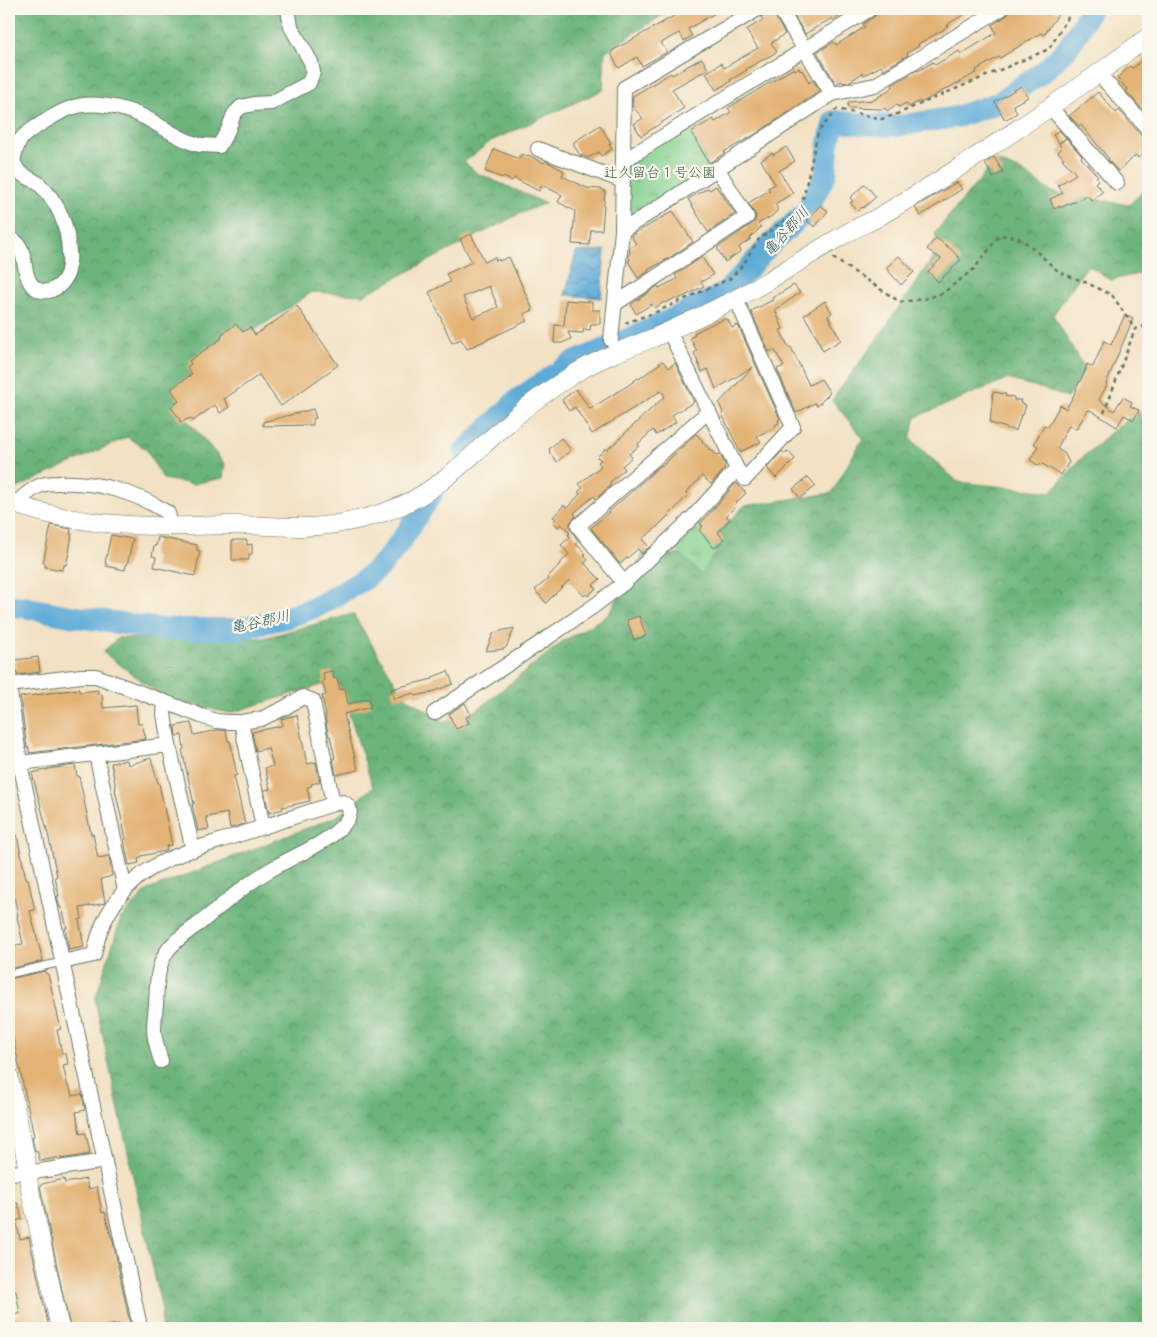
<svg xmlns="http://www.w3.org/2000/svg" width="1157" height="1337" font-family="Delius,'Klee One',sans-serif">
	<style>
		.forest { fill: url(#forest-crowns); stroke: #467858 }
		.park { fill: url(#park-tufts); stroke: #528862 }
		.water { fill: url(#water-waves); stroke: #3f7486 }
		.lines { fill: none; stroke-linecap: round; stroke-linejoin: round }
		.river { stroke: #5fabd8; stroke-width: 22 }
		.building { fill: #e3b275; fill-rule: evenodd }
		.service-casing { stroke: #697666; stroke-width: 9 }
		.minor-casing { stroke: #697666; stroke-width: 16 }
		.tertiary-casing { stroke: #697666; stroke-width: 19 }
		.path { stroke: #697666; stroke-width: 2.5; stroke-dasharray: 4 4; stroke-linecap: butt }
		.service { stroke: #fff; stroke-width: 7 }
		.minor { stroke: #fff; stroke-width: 14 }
		.tertiary { stroke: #fff; stroke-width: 18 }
		.labels { text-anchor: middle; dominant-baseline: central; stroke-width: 4.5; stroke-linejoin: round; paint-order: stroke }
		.park-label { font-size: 14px; fill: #38624b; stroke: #fbf7ec }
		.water-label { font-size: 15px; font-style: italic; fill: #325e65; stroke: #fbf7ec }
	</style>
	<defs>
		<pattern id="forest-crowns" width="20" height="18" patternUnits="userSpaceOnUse" patternTransform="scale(1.25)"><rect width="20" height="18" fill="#6cb47b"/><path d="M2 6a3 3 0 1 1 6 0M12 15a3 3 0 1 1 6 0" fill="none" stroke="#589466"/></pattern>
		<pattern id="park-tufts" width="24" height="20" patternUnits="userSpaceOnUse" patternTransform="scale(1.25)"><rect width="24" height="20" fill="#85d291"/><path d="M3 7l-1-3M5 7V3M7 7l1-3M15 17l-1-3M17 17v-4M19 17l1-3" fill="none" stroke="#6cac77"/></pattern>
		<pattern id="water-waves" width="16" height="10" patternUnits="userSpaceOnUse" patternTransform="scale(1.25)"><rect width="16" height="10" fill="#5fabd8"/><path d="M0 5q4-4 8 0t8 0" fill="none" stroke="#4e8cb0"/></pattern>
	</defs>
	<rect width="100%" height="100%" fill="#fbf7ec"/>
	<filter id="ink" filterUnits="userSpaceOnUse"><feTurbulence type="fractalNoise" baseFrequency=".02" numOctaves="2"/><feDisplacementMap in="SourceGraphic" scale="10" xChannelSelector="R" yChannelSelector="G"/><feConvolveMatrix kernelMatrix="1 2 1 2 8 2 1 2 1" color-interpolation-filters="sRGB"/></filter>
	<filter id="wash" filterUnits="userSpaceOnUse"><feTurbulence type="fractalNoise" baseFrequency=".0096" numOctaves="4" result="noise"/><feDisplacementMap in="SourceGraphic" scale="20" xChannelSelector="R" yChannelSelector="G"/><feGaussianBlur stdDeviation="1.12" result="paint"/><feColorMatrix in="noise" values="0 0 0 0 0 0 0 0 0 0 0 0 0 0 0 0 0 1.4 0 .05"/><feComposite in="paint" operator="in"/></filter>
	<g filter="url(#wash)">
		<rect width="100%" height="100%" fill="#f2e1c3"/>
		<!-- forest -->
		<g class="forest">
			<path d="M9 9H672L605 52 603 90 491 141 464 162 477 173 545 203 517 215 363 295 312 292 187 376 176 407 225 464 223 478 193 484 163 479 146 449 127 437 11 491 9 490Z"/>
			<path d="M995 161 1022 171 1051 192 1129 205 1148 186V272L1111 280 1088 265 1053 315 1085 369 1067 398 1047 390 1007 379 916 417 910 439 958 482 1051 492 1081 459 1114 430 1139 411 1148 435V1328H161L162 1310 95 1000 121 918 148 890 338 816 373 787 338 680 230 713 166 699 103 652 118 638H264L353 614 403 695 444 722 477 710 562 642 608 615 645 551 695 557 744 506 832 493 863 438 832 400 880 335 939 249 935 233Z"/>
		</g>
		<!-- park -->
		<g class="park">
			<path d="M692 118 710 173 622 231 623 161Z"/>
			<path d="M697 521 718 550 701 574 675 549Z"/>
		</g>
		<!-- water -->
		<path class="water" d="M605 250 601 298 565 295 576 252Z"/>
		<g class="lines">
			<!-- river -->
			<g class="river">
				<path d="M465 451 517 400 572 363 651 329 724 294 772 243 806 212 826 174 828 147 834 121 870 125 898 126 956 117 998 103 1044 71 1067 49 1080 29 1090 9"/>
				<path d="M9 606 23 607 70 616 160 629H238L288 617 318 606 365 579 383 564 403 538 432 494"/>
			</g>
		</g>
		<g id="blocks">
			<!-- building -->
			<g class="building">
				<path d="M686 9H722L688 29 692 36 684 41 679 33 661 43 667 52 658 57 642 66 637 57 619 68 612 56V51Z"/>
				<path d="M790 9H852L833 20 832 18 805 34Z"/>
				<path d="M879 9H973L948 24V25L943 30 918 44 919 46 907 53 908 55 883 70 881 66 864 75 863 73 849 82 843 83 842 81 836 84 817 52 834 42 836 45 865 27 863 24 875 16Z"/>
				<path d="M1010 9H1052L1059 13 1044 35 1041 33 1000 58 999 57 976 70 977 72 957 84V83L921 103 920 101 909 107 906 103 899 107 897 104 887 111 885 108 883 109 848 108V102L874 100 893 87 892 85 917 70 918 71 933 62 935 65 959 51 961 54 996 33 992 25 1006 16 1009 13Z"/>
				<path d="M772 11 785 34 771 43 777 52 746 69 747 70 730 80 731 81 716 90 706 73 721 63 724 68 758 48 746 30 763 20 761 17Z"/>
				<path d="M1148 55V116L1126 91 1128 90 1117 78 1130 66 1133 68Z"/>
				<path d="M702 58 708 69 672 89 684 108 641 136 634 124 643 118 632 106 633 96 671 73 672 75Z"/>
				<path d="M794 68 795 70 799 68 800 71 802 70 809 83 813 80 820 91 754 135 724 152 725 153 709 163 691 132 713 119 715 122 731 112 728 108Z"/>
				<path d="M1021 86 1028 97 1013 105 1017 113 1005 120 995 102Z"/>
				<path d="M1098 92 1116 113 1119 110 1141 135 1148 138V149L1138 158 1136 155 1118 171 1108 160 1109 159 1081 125 1079 126 1069 116Z"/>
				<path d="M600 125 611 143 609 145 612 149 601 156 599 152 588 158 584 156 580 155 574 146V142Z"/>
				<path d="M1059 130 1066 138 1059 143 1053 135Z"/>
				<path d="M1066 138 1082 156 1081 158 1098 176 1096 178 1098 180 1095 183 1103 191 1092 201 1087 195 1073 203V202L1060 208V206L1054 209 1050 199 1063 193 1058 185 1076 174 1062 159 1064 158 1058 152 1062 148 1059 144Z"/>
				<path d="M786 147 795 161 779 171 793 193 775 204 777 207V211L772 216 758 224 761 227 750 238 751 239 739 247 741 251 725 262 717 248 752 224 755 221 756 216 748 203 770 190 768 188 775 184 761 160 772 153 773 155Z"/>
				<path d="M494 149 519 159 522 154 527 156 528 155 544 163 546 161 564 171 562 176 587 188 601 189 605 191 602 230H591L589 245 572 244 575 211 558 202 562 195 542 185 539 191 514 178 512 181 503 177 502 178 485 171Z"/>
				<path d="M994 157 1003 172 993 178 985 163Z"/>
				<path d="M957 182 962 189 920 216 915 207Z"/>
				<path d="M865 184 876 197 863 208 862 207 858 211 850 203 853 201 850 198Z"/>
				<path d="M716 186 735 214 708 232 688 199 708 188 710 190Z"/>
				<path d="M820 205 828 211 815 227 807 221Z"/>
				<path d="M673 211 693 242 666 260 648 270 649 271 638 278 628 261 630 260 628 256 630 253 629 248 636 244 631 236Z"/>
				<path d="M471 234 485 262 495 257 496 261 499 259V261L509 257 533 310 524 314 527 321 467 349 461 339 452 343 429 292 450 282 446 274 472 262 460 239ZM489 286 498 307 473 318 463 297Z"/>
				<path d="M936 238 951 249 961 260 938 282 928 271 941 259 927 249Z"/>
				<path d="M899 256 914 272 901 285 886 268Z"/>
				<path d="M702 257 713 275 701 282 704 286 677 300 676 298 665 303 664 302 655 308 652 304 636 314 631 305 633 303 658 286 659 288 677 279 675 275Z"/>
				<path d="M794 285 800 293 775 310 783 329 780 330 789 348 791 347 809 385 821 379 830 393 817 406 815 403 796 413 777 369 784 366 774 349 769 352 751 311 773 300 772 298Z"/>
				<path d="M566 300 592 302V310H600V324H591L590 330 584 329 583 333 568 332 571 339 562 343H554L555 325 564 326Z"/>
				<path d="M825 301 832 313 828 316 841 340 823 351 817 339H818L804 315Z"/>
				<path d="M297 306 338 365 281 406 259 375 224 399 229 407 220 413 215 405 193 421 191 418 180 422 179 418 171 407 179 401 171 389 192 374 187 367 191 364 189 361 222 338 221 335 236 324 243 332 250 327 255 335Z"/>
				<path d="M1125 315 1133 319 1107 381 1106 384 1107 385 1099 400 1114 411 1123 397 1132 402 1130 406 1139 410 1134 420 1124 415 1117 427 1090 410 1089 411 1088 410 1076 429 1069 425 1057 449 1064 453 1069 462 1061 475 1041 463 1039 466 1030 460 1038 446 1034 444 1044 425 1048 427 1060 405 1066 409 1077 389 1076 388 1084 374 1087 364 1093 367 1104 341 1111 345Z"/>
				<path d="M726 318 727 320H728L732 328 738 325 780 419 778 420 779 423 775 425 776 427 757 436 761 442 740 452 722 414 723 413 719 403 753 367 716 389 708 369 702 372 694 353 697 351 690 338 695 335 694 333 718 321V322Z"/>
				<path d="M663 361 669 368 675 363 694 402 672 415 676 422 656 435 653 430 638 444 639 446 629 454 632 457 622 466 625 469 609 483 611 485 596 499 594 496 574 513 576 516 570 523V528L579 542 576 544 586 554 584 556 588 560 584 563 600 579 593 585 596 588 588 596 586 594 584 596 569 580 546 603 535 590 548 579 547 578 569 554 561 545 570 537 568 535 570 533 561 524 558 527 553 522 556 519 553 517 564 505 567 508 580 494 578 492 583 488 579 484 601 466 598 462 601 460 597 457 606 448 607 450 665 396 661 391 592 434 575 407 569 411 562 400 576 389 590 409 627 386 638 378 639 379Z"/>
				<path d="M993 392 1006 394 1005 396 1014 397V400H1021L1020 403 1026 405 1023 415H1021L1016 431 990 423Z"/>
				<path d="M313 409 316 418 313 419V425L263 426V422Z"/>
				<path d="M696 434 703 441 702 442 717 455 720 454 725 464 724 470 711 484 702 476 686 493 688 495 674 510 656 528 642 539 649 547 642 554 638 549 620 564 591 528 661 465 662 466Z"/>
				<path d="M561 438 571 450 557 462 549 452 550 451 549 449Z"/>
				<path d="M782 451 785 454 788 451 795 459 776 478 767 468Z"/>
				<path d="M808 477 816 486 800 498 793 489Z"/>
				<path d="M736 483 746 493 735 504 736 506 726 516 730 519 718 532 724 540 714 548 699 530 703 526 700 524Z"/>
				<path d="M51 525 71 529 70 534H72L69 553 66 565H64L63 570 45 567V563H43Z"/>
				<path d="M111 535 133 539 127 565H126L125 570 106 566 107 564 105 563Z"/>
				<path d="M158 537 197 545V550L200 551 195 576 154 567 156 557 152 556 154 546H156Z"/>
				<path d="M232 540H247V545L252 544V554H249V560H232Z"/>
				<path d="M639 616 646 636 634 640 627 620Z"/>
				<path d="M514 628 507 646 504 649 486 651 493 634 496 632Z"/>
				<path d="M38 657 40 672 17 675 15 660Z"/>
				<path d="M332 671 334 679 337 678 340 690 345 688 348 704 369 698 371 707 344 714 358 770 336 775 333 758H335L330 736H329L327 728 325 715H326L322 696 326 695 322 681H324L323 673Z"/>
				<path d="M448 671 453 684 429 693 415 696 414 693 394 699 391 689 433 679V677Z"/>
				<path d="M79 689V692L98 690V695L102 694 103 708 136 705 138 724H142L146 739 29 753V747L27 748 20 697Z"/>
				<path d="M465 703 471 715 466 717 469 723 456 729 449 714Z"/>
				<path d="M297 715 307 764 316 762 320 782 311 784 312 786 307 787 310 801 282 807 283 809 269 813 264 790 270 789 265 768 273 766 268 748 256 751 252 732 281 726V725H283L281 719Z"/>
				<path d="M191 723 194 735 218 730 226 731 228 741H230L237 775 234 776 245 824 230 828 227 813 206 817 209 829 198 831 192 804H194L182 750 184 749 182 735 176 736 175 726Z"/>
				<path d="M151 758 158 783H159L172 845 166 846 167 850 165 851 141 856V858L138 859 139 863 129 865 124 840 126 839 115 789H116L111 763 127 760 128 765Z"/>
				<path d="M75 765 77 776H79L91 834H93L98 858 109 856 112 876 101 879 105 903 80 908 82 919 79 920 84 947 69 950 65 928H67L62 908H60L57 896H59L55 877 57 876 48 834 32 773 54 768Z"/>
				<path d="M17 835 26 879H28L35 910 30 911 43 961 9 969V946L23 944 17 916H18L9 871V836Z"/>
				<path d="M45 971 46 974H48L61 1029 57 1030 62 1054H66L68 1064 63 1065 68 1087H70L72 1096 82 1094 85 1110 76 1112 80 1134 86 1133 90 1154 61 1159V1157L40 1161 37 1151 35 1152 32 1137 34 1136 9 1018V979Z"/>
				<path d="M64 1179 65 1183 86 1179 88 1189 97 1187 102 1213 105 1212 111 1237H112L131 1328H120L119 1324H118L93 1328H70L40 1186 42 1184Z"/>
				<path d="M18 1203 22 1219 16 1221 20 1239 29 1237 49 1328H9V1316L20 1314 16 1291 9 1292V1205Z"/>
			</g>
		</g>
	</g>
	<g filter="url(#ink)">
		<use href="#blocks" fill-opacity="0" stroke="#697666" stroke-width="1"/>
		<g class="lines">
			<!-- service casing -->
			<g class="service-casing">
				<path id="service" d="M9 974 62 962"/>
			</g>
			<!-- minor casing -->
			<g class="minor-casing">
				<g id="minor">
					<path d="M780 9 832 94"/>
					<path d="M1099 74 1148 129"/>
					<path d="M1051 108 1117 183"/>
					<path d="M538 149 623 181"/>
					<path d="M623 161 870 9"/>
					<path d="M622 231 832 94 875 85 1001 9"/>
					<path d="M9 238C11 239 14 240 16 242 28 252 21 281 37 289 45 294 55 290 61 284 69 276 70 264 69 252 68 226 58 202 39 184 33 179 25 177 19 172 17 169 15 165 13 162 18 136 23 135 44 122 52 117 61 111 71 108 91 100 122 107 142 116 159 124 177 138 196 144 203 146 212 145 219 146L228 130 234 114 241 107 254 104 271 103 309 83 313 72 311 62 291 27 288 9"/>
					<path d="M736 299 793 427 745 479 737 469"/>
					<path d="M615 304 747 217 717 168"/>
					<path d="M611 340 622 231 624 88 758 9"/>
					<path d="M15 504C22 498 30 490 39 486 45 483 52 483 58 483 96 481 136 492 168 513L171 526"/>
					<path d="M624 583 578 526 709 411"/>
					<path d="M9 685 81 676H96L160 700 201 716 216 721 228 722H241L261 719 284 708 303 697 313 701 333 804C299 815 265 826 232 837 176 855 131 865 104 922 99 933 96 944 94 955L62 962"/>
					<path d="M9 685 20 763 139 1322 140 1328"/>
					<path d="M165 702 164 714 169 745"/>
					<path d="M434 713 537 645 594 606 624 583 694 516 737 469 669 331"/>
					<path d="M241 722 263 827"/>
					<path d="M96 754 125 890"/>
					<path d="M20 763 169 745 193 850"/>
					<path d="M161 1061C158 1051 155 1042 154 1031 154 1023 155 1013 156 1005 157 987 156 969 166 953 173 941 189 931 200 923 225 903 249 881 277 866 296 855 324 844 339 829 348 821 356 809 343 802L333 804"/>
					<path d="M9 1173 40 1171 105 1161"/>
				</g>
			</g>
			<!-- tertiary casing -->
			<g class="tertiary-casing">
				<g id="tertiary">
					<path d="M9 502C54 519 106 525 155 526 180 527 206 525 232 525 256 525 279 527 303 527 328 527 362 520 385 512 435 496 471 455 509 422 530 403 553 387 577 372 601 358 627 348 653 338 683 325 712 311 741 296 775 278 807 256 840 237 851 230 863 225 875 219 897 206 919 193 941 179 1012 134 1081 87 1148 37"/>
					<path d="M9 765 20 763"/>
					<path d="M9 1076 26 1159 29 1185 60 1328"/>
				</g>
			</g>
			<!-- path -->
			<g class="path">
				<path d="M833 258 900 302 924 299 943 293 974 269 1000 235 1016 237 1028 244 1059 272 1085 282 1112 295 1135 329 1148 325"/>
				<path d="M625 323 654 313 731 278 744 263 759 239 801 208 818 132 837 109 882 119 897 114 1049 49 1073 9"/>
				<path d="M1104 413 1135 329"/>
			</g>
			<!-- service -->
			<use href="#service" class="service"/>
			<!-- minor -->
			<use href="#minor" class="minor"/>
			<!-- tertiary -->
			<use href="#tertiary" class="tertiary"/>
		</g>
	</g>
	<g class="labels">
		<!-- park labels -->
		<g class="park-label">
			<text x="660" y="172">辻久留台１号公園</text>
		</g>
		<!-- water labels -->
		<g class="water-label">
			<text transform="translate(786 231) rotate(-48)">亀谷郡川</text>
			<text transform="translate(260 621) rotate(-12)">亀谷郡川</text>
		</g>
	</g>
	<!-- margin -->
	<rect width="1157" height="1337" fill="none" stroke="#fbf7ec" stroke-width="30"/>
</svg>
